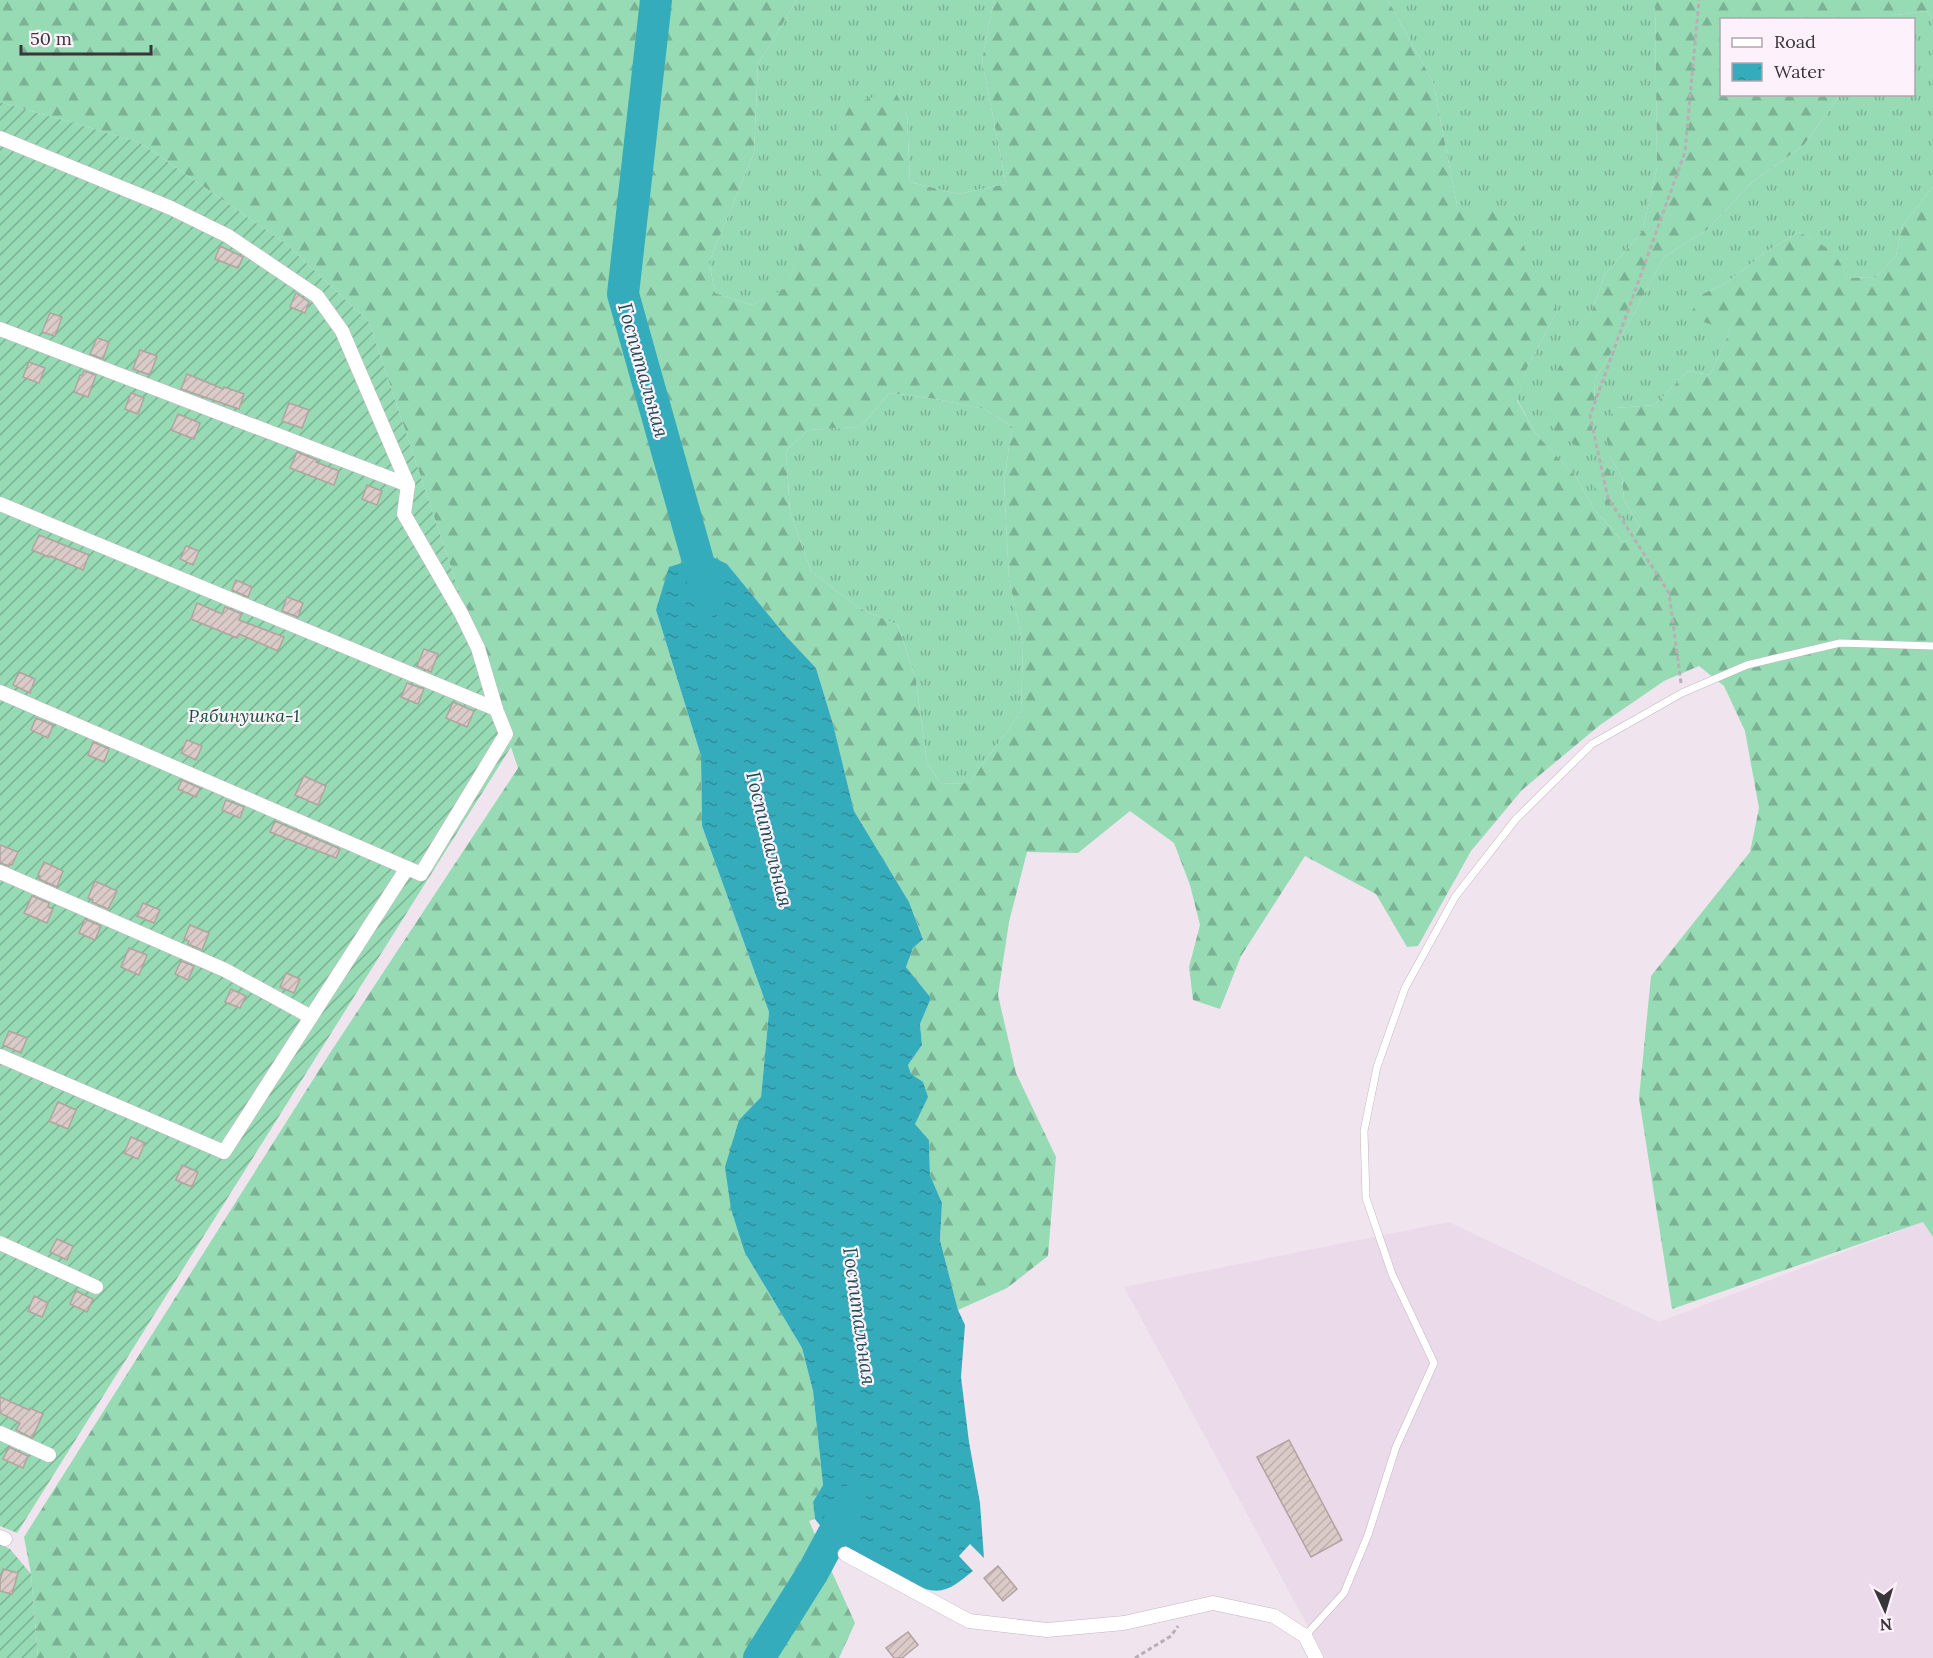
<svg xmlns="http://www.w3.org/2000/svg" width="1933" height="1658" font-family="Lora,serif">
	<style>
		.built { fill: #ebdae9 }
		.grass { fill: url(#grass-tufts) }
		.forest { fill: url(#forest-firs); fill-rule: evenodd }
		.garden { fill: url(#garden-furrows) }
		.water { fill: url(#water-ripples) }
		.lines { fill: none; stroke-linecap: round; stroke-linejoin: round }
		.river { stroke: #35acbc; stroke-width: 32 }
		.building { fill: url(#building-hatch); stroke: #b1a39f; stroke-width: 1.5 }
		.service-casing { stroke: #c1b7c0; stroke-width: 8 }
		.minor-casing { stroke: #c1b7c0; stroke-width: 15 }
		.path { stroke: #b8afb6; stroke-width: 3; stroke-dasharray: 4.5 3; stroke-linecap: butt }
		.service { stroke: #fff; stroke-width: 7 }
		.minor { stroke: #fff; stroke-width: 14 }
		.labels { text-anchor: middle; dominant-baseline: central; stroke-width: 4.5; stroke-linejoin: round; paint-order: stroke }
		.park-label { font-size: 18px; font-style: italic; fill: #145336; stroke: #fdf2fc }
		.water-label { font-size: 20px; font-style: italic; fill: #1d4e55; stroke: #fdf2fc }
	</style>
	<defs>
		<pattern id="grass-tufts" width="24" height="20" patternUnits="userSpaceOnUse" patternTransform="scale(1.5)"><rect width="24" height="20" fill="#96dbb4"/><path d="M3 7l-1-3M5 7V3M7 7l1-3M15 17l-1-3M17 17v-4M19 17l1-3" fill="none" stroke="#7bb293"/></pattern>
		<pattern id="forest-firs" width="22" height="20" patternUnits="userSpaceOnUse" patternTransform="scale(1.5)"><rect width="22" height="20" fill="#96dbb4"/><path d="M5 1l3.5 6h-7zM16 11l3.5 6h-7z" fill="#7bb293"/></pattern>
		<pattern id="garden-furrows" width="10" height="10" patternUnits="userSpaceOnUse" patternTransform="scale(1.5)"><rect width="10" height="10" fill="#96dbb4"/><path d="M-1 1l2-2M0 10L10 0M9 11l2-2" fill="none" stroke="#7bb293"/></pattern>
		<pattern id="water-ripples" width="26" height="14" patternUnits="userSpaceOnUse" patternTransform="scale(1.5)"><rect width="26" height="14" fill="#35acbc"/><path d="M2 4q2-2 4 0t4 0M15 11q2-2 4 0t4 0" fill="none" stroke="#2e8d9a"/></pattern>
		<pattern id="building-hatch" width="6" height="6" patternUnits="userSpaceOnUse" patternTransform="scale(1.5)"><rect width="6" height="6" fill="#dacbc8"/><path d="M-1 1l2-2M0 6l6-6M5 7l2-2" fill="none" stroke="#bcafad"/></pattern>
	</defs>
	<rect width="100%" height="100%" fill="#f0e5ee"/>
	<!-- built -->
	<path class="built" d="M1449 1222 1659 1322 1923 1222 1933 1234V1658H1325L1124 1287Z"/>
	<!-- grass -->
	<g class="grass">
		<path d="M797 0H994L982 60 1006 184 958 194 910 182 907 115 893 89 805 228 788 288 752 305 715 293 709 262 754 153 758 64Z"/>
		<path d="M1388 0H1655L1657 168 1642 232 1605 274 1592 310 1575 342 1594 409 1595 379 1628 325 1664 257 1708 229 1751 183 1804 145 1840 95 1914 94V20L1891 19 1895 15 1927 11 1933 20V187L1902 226 1896 256 1876 277 1849 278 1832 251 1799 232 1766 252 1726 283 1700 295 1730 331 1710 375 1688 371 1655 405 1614 408 1610 456 1622 477 1624 500 1640 527 1624 543 1594 509 1576 477 1535 433 1517 399 1527 368 1557 311 1458 210 1433 82Z"/>
		<path d="M890 393 936 399 984 409 1012 426 1004 482 1009 579 1023 645 1021 712 969 783 941 784 927 763 916 680 898 625 859 608 811 571 790 512 786 451 808 430 860 427Z"/>
	</g>
	<!-- forest -->
	<g class="forest">
		<path d="M0 0H797L758 64 754 153 709 262 715 293 752 305 788 287 825 154 850 106 894 89 907 115 910 182 958 194 1006 184 982 60 994 0H1388L1433 82 1458 210 1494 206 1520 240 1557 311 1527 368 1517 400 1535 433 1576 477 1594 509 1624 543 1640 527 1624 500 1622 477 1610 456 1605 430 1614 408 1655 405 1688 371 1710 375 1730 331 1689 317 1700 295 1726 283 1766 252 1799 232 1833 251 1849 278 1876 277 1896 256 1902 226 1933 187V1237L1923 1222 1672 1309 1639 1098 1651 976 1750 852 1759 808 1745 731 1724 686 1699 666 1664 681 1600 725 1522 790 1471 851 1418 946 1407 947 1376 894 1305 856 1241 956 1220 1009 1193 1000 1189 967 1200 925 1190 885 1174 843 1130 811 1078 853 1027 852 1009 922 998 995 1016 1073 1056 1157 1048 1256 1007 1288 958 1310 940 1240 942 1203 930 1175 929 1140 915 1124 911 1074 908 1065 922 1045 920 1024 931 998 906 967 913 948 923 938 909 902 854 811 833 724 816 668 786 636 727 564 656 610 701 756 702 826 769 1012 761 1097 739 1120 745 1253 802 1348 813 1391 823 1485 813 1502 815 1519 809 1521 855 1623 839 1658H38L31 1574 24 1537 328 1056 518 768 369 322 285 243 139 142 0 102ZM890 393 936 399 984 409 1012 426 1004 482 1009 579 1023 645 1021 712 969 783 941 784 927 763 916 680 898 625 859 608 811 571 790 512 786 451 808 430 860 427Z"/>
		<path d="M1655 0H1933V20L1927 11 1895 15 1891 20H1722V94L1840 95 1804 145 1751 183 1708 229 1664 257 1628 325 1595 379 1594 409 1590 440 1578 447 1554 431 1540 400 1592 310 1605 274 1642 232 1657 168Z"/>
		<path d="M1597 463H1605L1613 478 1617 500 1609 507C1597 495 1590 485 1593 467Z"/>
	</g>
	<!-- garden -->
	<g class="garden">
		<path d="M0 102 139 142 285 243 369 322 511 747 17 1533 0 1526Z"/>
		<path d="M0 1544 10 1549 31 1574 38 1658H0Z"/>
	</g>
	<!-- water -->
	<path class="water" d="M708 555 727 564 786 636 816 668 833 724 854 811 909 902 923 939 913 948 906 967 931 998 920 1024 922 1045 908 1065 911 1074 923 1082 928 1097 915 1124 929 1140 930 1175 942 1203 940 1240 958 1310 965 1325 961 1377 969 1442 980 1503 984 1558 970 1544 959 1556 973 1571C955 1585 944 1597 920 1587L829 1537 815 1519 813 1502 823 1485 813 1391 802 1348 745 1253 731 1209 725 1167 739 1120 761 1097 769 1012 702 826 701 756 656 610 669 567Z"/>
	<g class="lines">
		<!-- river -->
		<g class="river">
			<path d="M656 0 623 294 709 600"/>
			<path d="M759 1658 813 1572 851 1501"/>
		</g>
	</g>
	<!-- building -->
	<g class="building">
		<path d="M220 246 243 257 238 268 215 259Z"/>
		<path d="M296 293 309 302 305 313 290 307Z"/>
		<path d="M50 313 62 317 55 336 42 332Z"/>
		<path d="M97 338 109 342 103 359 90 354Z"/>
		<path d="M140 350 157 356 150 375 133 369Z"/>
		<path d="M29 362 45 368 39 383 23 377Z"/>
		<path d="M84 371 96 375 88 397 74 392 80 375H82Z"/>
		<path d="M187 374 223 389 224 387 244 394 239 409 181 389Z"/>
		<path d="M131 393 144 398 138 414 125 409Z"/>
		<path d="M289 403 309 410 302 428 282 421Z"/>
		<path d="M178 414 200 423 194 439 171 430Z"/>
		<path d="M297 452 317 460 316 462 339 471 334 485 290 468Z"/>
		<path d="M367 485 382 491 377 505 362 499Z"/>
		<path d="M39 535 89 555 83 570 50 556 49 557 32 550Z"/>
		<path d="M186 546 199 551 193 565 180 559Z"/>
		<path d="M236 580 252 587 248 597 232 590Z"/>
		<path d="M287 597 303 603 298 617 282 611Z"/>
		<path d="M197 603 222 614 225 607 242 614 239 620 284 637 278 651 239 634 237 638 191 619Z"/>
		<path d="M424 649 438 654 431 672 417 666Z"/>
		<path d="M19 672 35 679 30 693 13 685Z"/>
		<path d="M407 683 424 689 418 704 401 697Z"/>
		<path d="M453 702 474 711 467 727 446 718Z"/>
		<path d="M36 718 53 725 48 738 31 730Z"/>
		<path d="M187 740 202 746 196 760 181 753Z"/>
		<path d="M93 742 109 749 104 762 88 755Z"/>
		<path d="M304 776 326 786 318 805 295 795Z"/>
		<path d="M182 780 200 788 196 797 178 789Z"/>
		<path d="M226 800 244 807 240 818 222 810Z"/>
		<path d="M275 821 340 849 336 858 270 832Z"/>
		<path d="M0 845 18 852 12 865 10 864 9 866 0 863Z"/>
		<path d="M44 862 63 871 57 887 39 879 40 876 38 875Z"/>
		<path d="M95 881 117 891 108 909 92 902 93 900 88 898Z"/>
		<path d="M32 896 49 903 48 907 53 909 47 923 24 913Z"/>
		<path d="M143 903 160 910 154 923 137 916Z"/>
		<path d="M85 919 101 926 95 940 79 933Z"/>
		<path d="M190 925 209 933 202 950 188 944 189 941 184 939Z"/>
		<path d="M129 948 147 955 139 975 121 967Z"/>
		<path d="M181 961 194 966 188 980 175 974Z"/>
		<path d="M286 973 300 979 294 993 280 987Z"/>
		<path d="M231 989 246 996 240 1008 225 1002Z"/>
		<path d="M9 1031 27 1038 21 1053 3 1045Z"/>
		<path d="M58 1102 76 1110 68 1129 49 1121Z"/>
		<path d="M131 1137 145 1143 138 1159 124 1153Z"/>
		<path d="M182 1165 198 1172 192 1187 176 1180Z"/>
		<path d="M57 1239 73 1246 67 1260 50 1252Z"/>
		<path d="M76 1291 93 1299 87 1312 70 1304Z"/>
		<path d="M34 1296 48 1303 42 1317 28 1311Z"/>
		<path d="M0 1397 29 1410 30 1408 43 1414 32 1438 16 1430 20 1423 0 1413Z"/>
		<path d="M1289 1440 1342 1540 1311 1557 1257 1457Z"/>
		<path d="M9 1447 28 1456 23 1468 3 1459Z"/>
		<path d="M998 1566 1017 1589 1003 1601 984 1578Z"/>
		<path d="M3 1569 18 1573 12 1594 0 1591V1581Z"/>
		<path d="M908 1632 918 1645 902 1658H894L886 1648Z"/>
	</g>
	<g class="lines">
		<!-- service casing -->
		<g class="service-casing">
			<path id="service" d="M1305 1636 1344 1593 1368 1535 1396 1447 1434 1363 1392 1274 1366 1198 1364 1131 1377 1067 1405 988 1455 897 1516 819 1592 744 1682 693 1747 665 1840 643 1933 646"/>
		</g>
		<!-- minor casing -->
		<g class="minor-casing">
			<g id="minor">
				<path d="M0 138 171 208 228 236 317 296 342 331 408 485 404 514 461 613 478 648 496 709 506 734 421 874 0 692"/>
				<path d="M0 329 408 485"/>
				<path d="M0 504 496 709"/>
				<path d="M0 872 225 970 311 1017"/>
				<path d="M0 1056 224 1152 407 868"/>
				<path d="M0 1243 96 1287"/>
				<path d="M0 1433 49 1455"/>
				<path d="M0 1537 5 1539"/>
				<path d="M845 1554 969 1621 1047 1630 1124 1623 1213 1603 1274 1616 1305 1636 1316 1658"/>
			</g>
		</g>
		<!-- path -->
		<g class="path">
			<path d="M1681 683 1669 593 1608 498 1590 416 1685 152 1699 0"/>
			<path d="M1135 1658 1171 1636 1178 1626"/>
		</g>
		<!-- service -->
		<use href="#service" class="service"/>
		<!-- minor -->
		<use href="#minor" class="minor"/>
	</g>
	<g class="labels">
		<!-- park labels -->
		<g class="park-label">
			<text x="244" y="715">Рябинушка-1</text>
		</g>
		<!-- water labels -->
		<g class="water-label">
			<text transform="translate(644 370) rotate(74)">Госпитальная</text>
			<text transform="translate(770 839) rotate(76)">Госпитальная</text>
			<text transform="translate(860 1316) rotate(82)">Госпитальная</text>
		</g>
	</g>
	<!-- legend -->
	<rect x="1720" y="18" width="195" height="78" fill="#fdf2fc" stroke="#afa6ae" stroke-width="1.5"/>
	<rect x="1732" y="38" width="30" height="9" fill="#ffffff" stroke="#afa6ae" stroke-width="1.5"/>
	<text x="1774" y="48" font-size="18" fill="#393539">Road</text>
	<rect x="1732" y="63" width="30" height="18" fill="url(#water-ripples)" stroke="#afa6ae" stroke-width="1.5"/>
	<text x="1774" y="78" font-size="18" fill="#393539">Water</text>
	<!-- north arrow -->
	<g transform="translate(1885 1610) rotate(176)" stroke="#fdf2fc" stroke-width="4.5" paint-order="stroke">
	<path d="M0-4.5L10 22L0 15L-10 22Z" fill="#393539"/>
	<text y="-9" font-size="16" font-weight="bold" text-anchor="middle" fill="#393539">N</text>
	</g>
	<!-- scale -->
	<path d="M21 45v9h130v-9" fill="none" stroke="#393539" stroke-width="3"/>
	<text x="30" y="45" font-size="18" fill="#393539" stroke="#fdf2fc" stroke-width="4.5" paint-order="stroke">50 m</text>
</svg>
